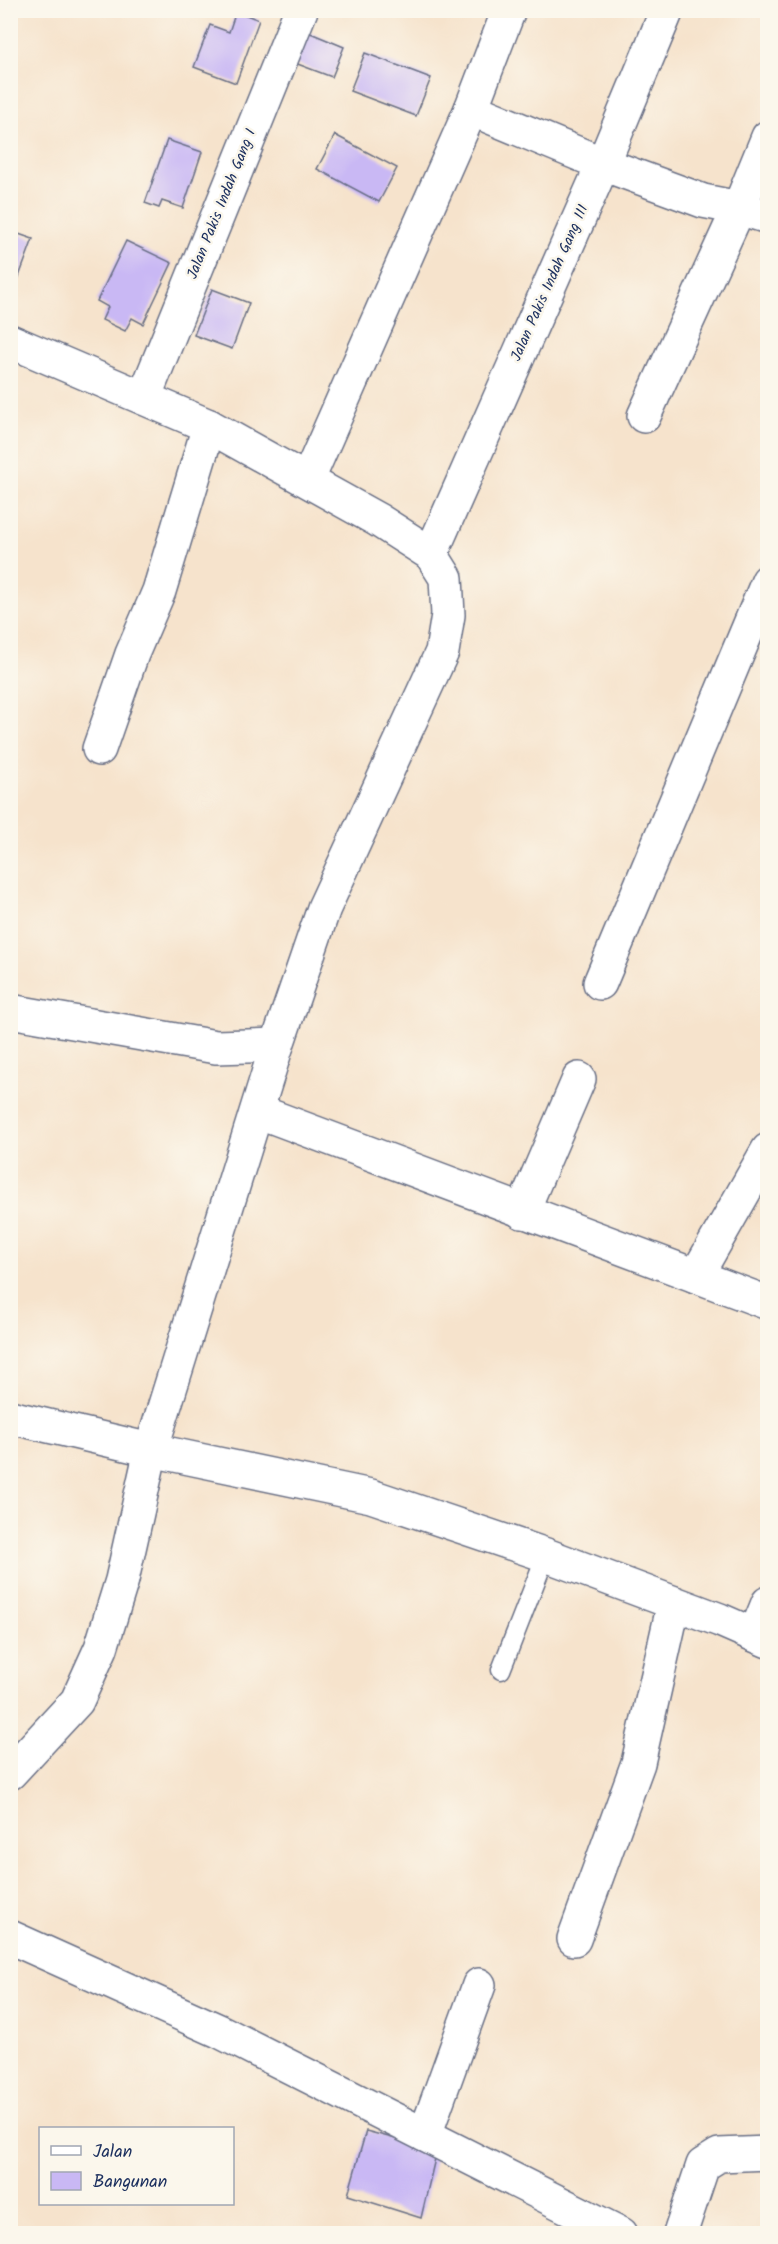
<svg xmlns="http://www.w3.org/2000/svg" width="778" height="2244" font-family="Kalam,sans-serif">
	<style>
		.building { fill: #c9b8f4 }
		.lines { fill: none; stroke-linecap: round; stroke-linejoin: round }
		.lane-casing { stroke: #686e84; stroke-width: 21 }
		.street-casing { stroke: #686e84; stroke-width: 36 }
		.secondary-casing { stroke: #686e84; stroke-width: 36 }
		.lane { stroke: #fff; stroke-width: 18 }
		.street { stroke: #fff; stroke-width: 33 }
		.secondary { stroke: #fff; stroke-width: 33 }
		.labels { text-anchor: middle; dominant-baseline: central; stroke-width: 5; stroke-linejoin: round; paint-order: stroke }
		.street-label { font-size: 15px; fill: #1b2f5e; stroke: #fbf7ec }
	</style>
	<rect width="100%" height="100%" fill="#fbf7ec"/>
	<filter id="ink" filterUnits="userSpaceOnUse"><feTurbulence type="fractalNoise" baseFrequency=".0167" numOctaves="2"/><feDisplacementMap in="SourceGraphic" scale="12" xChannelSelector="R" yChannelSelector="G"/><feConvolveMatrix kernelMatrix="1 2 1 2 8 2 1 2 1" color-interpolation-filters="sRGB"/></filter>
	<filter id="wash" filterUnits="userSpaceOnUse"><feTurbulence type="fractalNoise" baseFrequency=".008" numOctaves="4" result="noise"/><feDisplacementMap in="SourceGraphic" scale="24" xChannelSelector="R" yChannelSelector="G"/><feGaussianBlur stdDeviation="1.35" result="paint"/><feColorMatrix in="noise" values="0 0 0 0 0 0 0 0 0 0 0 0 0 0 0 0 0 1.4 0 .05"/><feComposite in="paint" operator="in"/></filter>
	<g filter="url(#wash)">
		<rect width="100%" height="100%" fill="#f6e3cc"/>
		<g id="blocks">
			<!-- building -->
			<g class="building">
				<path d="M236 11 259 20 236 83 194 67 210 25 229 32Z"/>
				<path d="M308 32 344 47 332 77 295 63Z"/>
				<path d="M365 53 431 78 416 116 350 91Z"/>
				<path d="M335 135 397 168 379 202 317 169Z"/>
				<path d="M167 140 202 152 183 208 162 201 159 208 145 203Z"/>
				<path d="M10 231 33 239 11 298H10Z"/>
				<path d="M126 241 172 263 143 324 132 318 125 331 102 320 108 307 97 301Z"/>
				<path d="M212 289 249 303 232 349 194 335Z"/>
				<path d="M366 2131 437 2150 421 2218 348 2195Z"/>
			</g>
		</g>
	</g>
	<g filter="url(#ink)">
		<use href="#blocks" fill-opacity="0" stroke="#686e84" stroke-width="1.5"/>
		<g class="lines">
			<!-- lane casing -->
			<g class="lane-casing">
				<path id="lane" d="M501 1670 546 1555"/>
			</g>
			<!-- street casing -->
			<g class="street-casing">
				<g id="street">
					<path d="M471 109 509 10"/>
					<path d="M768 137 739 208 768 217"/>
					<path d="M144 398 301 10"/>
					<path d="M308 479 471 109 603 164 703 201 739 208 644 416"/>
					<path d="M431 554 603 164 667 10"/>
					<path d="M99 749 132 654 159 591 209 426"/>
					<path d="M600 983 768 581"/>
					<path d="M10 1011 216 1047 277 1045"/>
					<path d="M257 1111 768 1303"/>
					<path d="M522 1212 579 1079"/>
					<path d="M696 1276 768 1150"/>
					<path d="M10 1417 151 1450 371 1496 546 1555 720 1620 768 1641"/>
					<path d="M755 1635 768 1603"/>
					<path d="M10 1937 219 2031 621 2234"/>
					<path d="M574 1939 638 1763 674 1603"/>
					<path d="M425 2135 479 1985"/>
					<path d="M680 2234 703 2165 719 2155 768 2153"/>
				</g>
			</g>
			<!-- secondary casing -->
			<g class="secondary-casing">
				<path id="secondary" d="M10 341 209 426 378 520 431 554 446 578 448 615 442 652 324 908 277 1045 151 1450 122 1580 101 1648 77 1701 10 1773"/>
			</g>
			<!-- lane -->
			<use href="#lane" class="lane"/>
			<!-- street -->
			<use href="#street" class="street"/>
			<!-- secondary -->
			<use href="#secondary" class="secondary"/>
		</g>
	</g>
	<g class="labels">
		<!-- street labels -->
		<g class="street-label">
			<text transform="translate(222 204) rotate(-68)">Jalan Pakis Indah Gang I</text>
			<text transform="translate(550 283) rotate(-66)">Jalan Pakis Indah Gang III</text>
		</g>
	</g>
	<!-- margin -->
	<rect width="778" height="2244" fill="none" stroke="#fbf7ec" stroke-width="36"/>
	<!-- legend -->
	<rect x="39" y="2127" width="195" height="78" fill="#fbf7ec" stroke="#a1a7b3" stroke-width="1.5"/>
	<rect x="51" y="2146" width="30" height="9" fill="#ffffff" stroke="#a1a7b3" stroke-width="1.5"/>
	<text x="93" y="2157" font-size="18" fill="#1b2f5e">Jalan</text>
	<rect x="51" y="2172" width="30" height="18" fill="#c9b8f4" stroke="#a1a7b3" stroke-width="1.5"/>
	<text x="93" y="2187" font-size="18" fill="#1b2f5e">Bangunan</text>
</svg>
